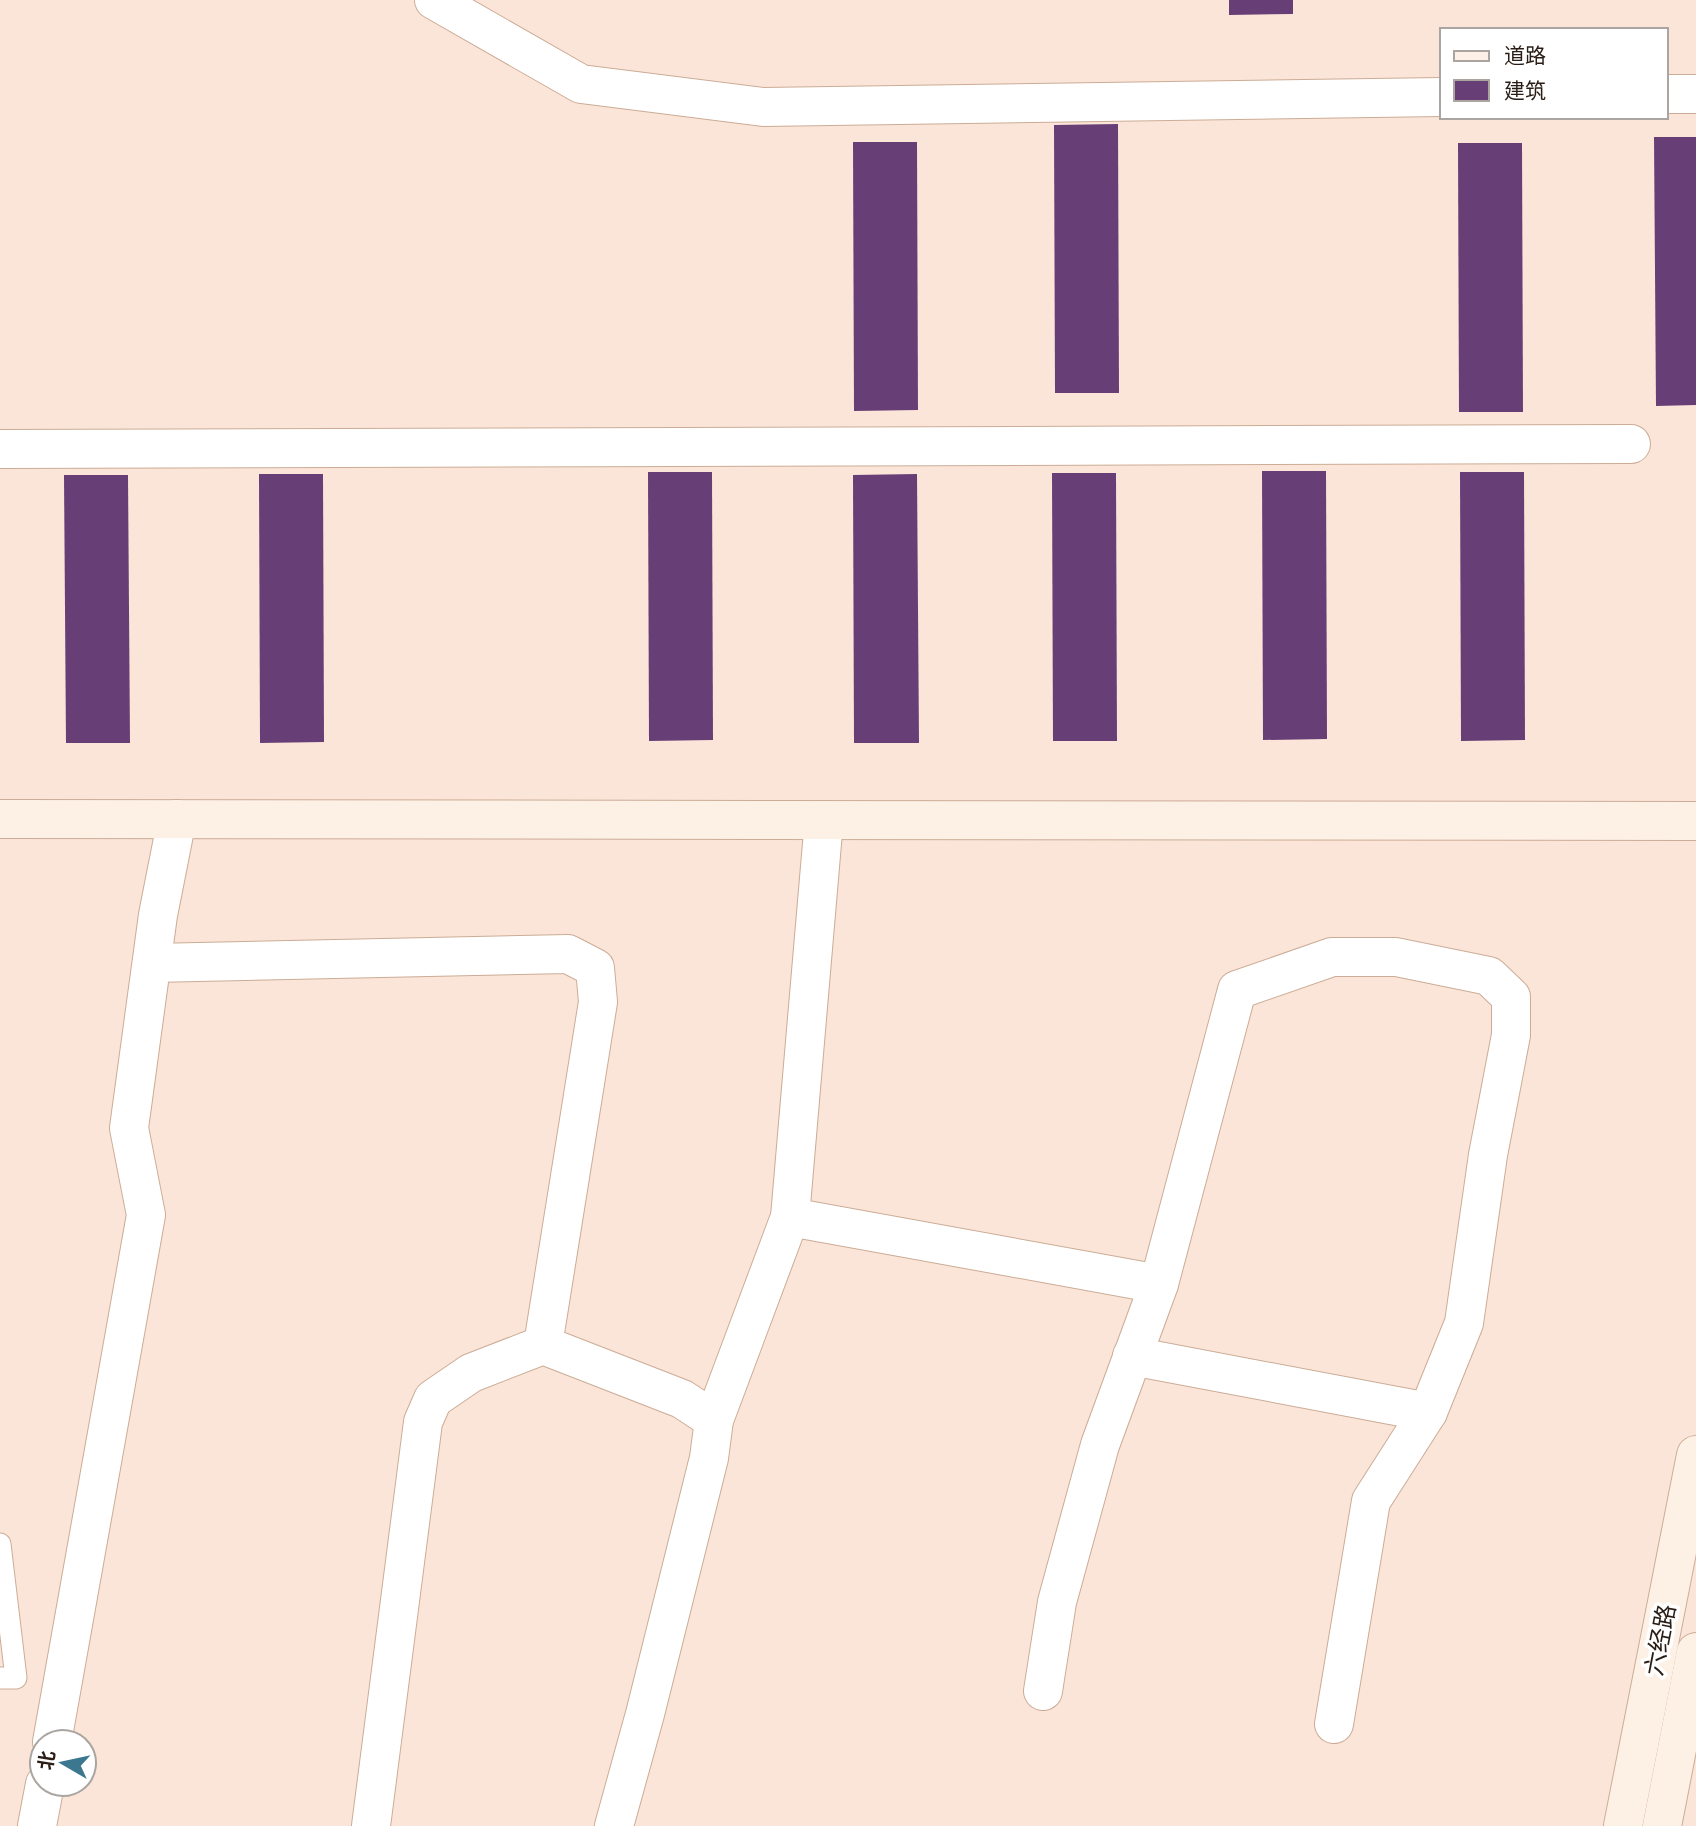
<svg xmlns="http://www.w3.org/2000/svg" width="1696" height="1826" font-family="'PT Sans Narrow','Noto Sans SC',sans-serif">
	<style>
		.building { fill: #683e77 }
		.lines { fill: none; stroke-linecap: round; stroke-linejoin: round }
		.lane-casing { stroke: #ccac96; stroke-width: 23 }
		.street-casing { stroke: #ccac96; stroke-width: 40 }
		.secondary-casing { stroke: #ccac96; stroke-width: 40 }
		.lane { stroke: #fff; stroke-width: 21 }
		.street { stroke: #fff; stroke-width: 38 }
		.secondary { stroke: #fdf0e5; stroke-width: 38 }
		.labels { text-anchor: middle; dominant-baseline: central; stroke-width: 7; stroke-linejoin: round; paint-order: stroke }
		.street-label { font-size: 24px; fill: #2a1d15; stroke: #fff }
	</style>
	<rect width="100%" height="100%" fill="#fae5d8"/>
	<!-- building -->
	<g class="building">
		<path d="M1229 0H1293V14L1229 15Z"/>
		<path d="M1118 124 1119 393H1055L1054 125Z"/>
		<path d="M1654 137H1696V405L1656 406Z"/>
		<path d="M853 142H917L918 410 854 411Z"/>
		<path d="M1458 143H1522L1523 412H1459Z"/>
		<path d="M1262 471H1326L1327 739 1263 740Z"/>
		<path d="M648 472H712L713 740 649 741Z"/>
		<path d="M1460 472H1524L1525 740 1461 741Z"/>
		<path d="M1052 473H1116L1117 741H1053Z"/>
		<path d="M259 474H323L324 742 260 743Z"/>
		<path d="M917 474 919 743H854L853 475Z"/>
		<path d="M64 475H128L130 743H66Z"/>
	</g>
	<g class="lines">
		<!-- lane casing -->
		<g class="lane-casing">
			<path id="lane" d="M0 1544 16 1678H0"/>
		</g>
		<!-- street casing -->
		<g class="street-casing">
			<g id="street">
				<path d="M434 0 581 84 763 107 1442 97"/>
				<path d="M1666 94H1696"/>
				<path d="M0 449 1631 444"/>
				<path d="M824 820 790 1217 1159 1284 1237 990 1332 957H1396L1489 976 1511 997V1035L1488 1155 1464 1323 1428 1412 1371 1501 1334 1724"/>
				<path d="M152 963 568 954 595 968 598 1002 543 1345"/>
				<path d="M1132 1356 1428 1412"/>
				<path d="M714 1420 790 1217"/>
				<path d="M1043 1691 1057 1602 1100 1445 1159 1284"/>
				<path d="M52 1742 146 1215 129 1128 158 915 177 819"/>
				<path d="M37 1826 45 1784"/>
				<path d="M371 1826 423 1422 433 1399 471 1373 543 1345 682 1399 714 1420 709 1458 645 1714 614 1826"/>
			</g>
		</g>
		<!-- secondary casing -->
		<g class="secondary-casing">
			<g id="secondary">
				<path d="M0 819 1696 821"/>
				<path d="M1623 1826 1696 1455"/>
				<path d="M1662 1826 1696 1652"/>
			</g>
		</g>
		<!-- lane -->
		<use href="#lane" class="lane"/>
		<!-- street -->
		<use href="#street" class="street"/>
		<!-- secondary -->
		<use href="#secondary" class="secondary"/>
	</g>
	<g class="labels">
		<!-- street labels -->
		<g class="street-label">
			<text transform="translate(1660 1640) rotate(-79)">六经路</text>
		</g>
	</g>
	<!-- legend -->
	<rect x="1440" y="28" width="228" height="91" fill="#ffffff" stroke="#aaa5a1" stroke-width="2"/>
	<rect x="1454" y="51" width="35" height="10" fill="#fdf0e5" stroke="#aaa5a1" stroke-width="2"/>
	<text x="1504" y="63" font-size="21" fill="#2a1d15">道路</text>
	<rect x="1454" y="80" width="35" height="21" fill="#683e77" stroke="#aaa5a1" stroke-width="2"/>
	<text x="1504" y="98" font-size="21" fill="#2a1d15">建筑</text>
	<!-- north arrow -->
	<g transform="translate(63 1763) rotate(279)"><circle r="33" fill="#ffffff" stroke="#aaa5a1" stroke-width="2"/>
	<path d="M0-5L12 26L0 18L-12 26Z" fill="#3b778f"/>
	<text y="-10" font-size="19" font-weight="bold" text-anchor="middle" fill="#2a1d15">北</text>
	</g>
</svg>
